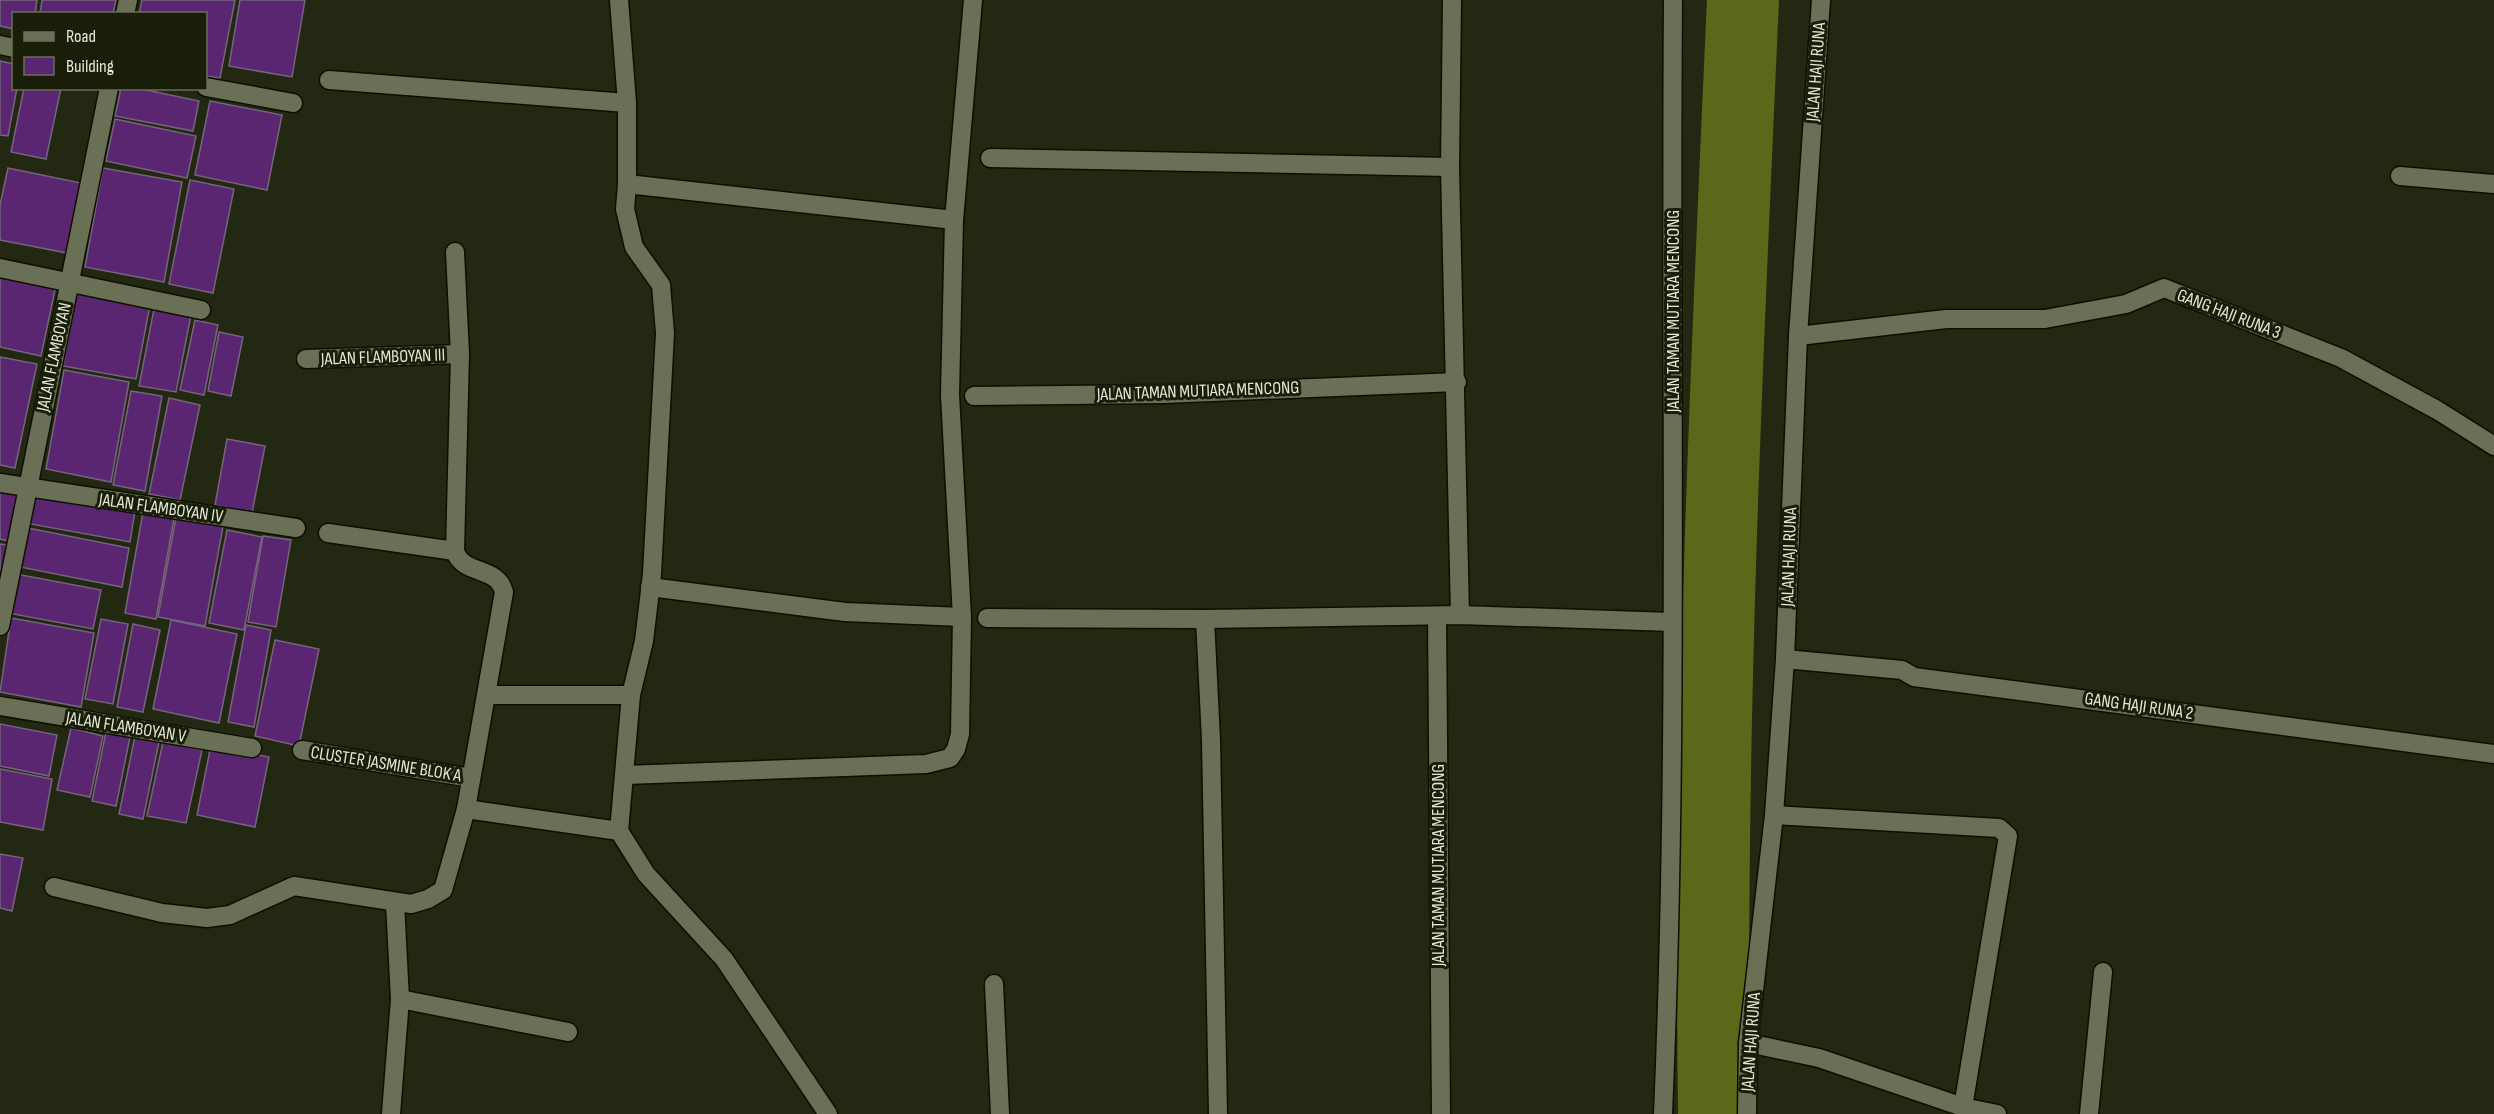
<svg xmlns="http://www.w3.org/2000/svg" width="2494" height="1114" font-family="'Sofia Sans Condensed',sans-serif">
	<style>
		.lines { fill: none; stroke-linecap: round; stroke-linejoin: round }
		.river { stroke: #596919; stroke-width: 72 }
		.building { fill: #5a2671; stroke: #74657c; stroke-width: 1.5 }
		.minor-casing { stroke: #0c1000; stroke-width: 21 }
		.minor { stroke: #697056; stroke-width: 18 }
		.labels { text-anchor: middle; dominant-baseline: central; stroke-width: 6; stroke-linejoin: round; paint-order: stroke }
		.street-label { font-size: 18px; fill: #e3e7d9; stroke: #191e08 }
	</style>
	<rect width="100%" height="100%" fill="#222811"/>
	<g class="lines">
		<!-- river -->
		<path class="river" d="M1714 1114C1709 742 1726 371 1743 0"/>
	</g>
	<!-- building -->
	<g class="building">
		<path d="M0 0H37L35 14H14V29L0 26Z"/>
		<path d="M42 0H116L113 14H40Z"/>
		<path d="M142 0H235L220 78 206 76V14H139Z"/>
		<path d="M240 0H305L292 77 229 66Z"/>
		<path d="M0 61 14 64V88H17L8 136 0 135Z"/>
		<path d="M24 88H61L46 159 11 152Z"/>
		<path d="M121 88H137L199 101 193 131 115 116Z"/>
		<path d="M210 101 282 115 267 190 195 175Z"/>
		<path d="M115 119 196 136 187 178 106 161Z"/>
		<path d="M8 168 81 183 67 253 0 240V205Z"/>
		<path d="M103 168 182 182 164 282 85 267Z"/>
		<path d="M190 180 234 189 213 293 169 284Z"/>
		<path d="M0 274 56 285 41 356 0 347Z"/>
		<path d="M77 291 150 305 136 379 63 366Z"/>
		<path d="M154 309 191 315 176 392 139 386Z"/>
		<path d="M195 320 218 325 204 395 180 390Z"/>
		<path d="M219 332 243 337 231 396 208 391Z"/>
		<path d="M0 357 37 364 15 468 0 465Z"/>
		<path d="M64 370 129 382 111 482 46 469Z"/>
		<path d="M131 391 162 396 145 491 113 485Z"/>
		<path d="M169 398 200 405 180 500 149 494Z"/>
		<path d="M227 439 265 446 252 513 215 505Z"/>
		<path d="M0 491 17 495 8 541 0 539Z"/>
		<path d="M31 492 135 511 130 542 25 523Z"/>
		<path d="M143 512 174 518 156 619 125 613Z"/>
		<path d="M176 517 223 526 205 626 158 617Z"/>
		<path d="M28 528 129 548 122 587 20 567Z"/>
		<path d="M227 530 262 537 244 630 209 623Z"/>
		<path d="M263 536 291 540 276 627 248 622Z"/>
		<path d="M0 544 8 545 0 585Z"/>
		<path d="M16 574 101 590 93 629 8 613Z"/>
		<path d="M11 618 94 633 81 707 0 692Z"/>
		<path d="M101 619 128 624 113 704 85 699Z"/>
		<path d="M171 620 237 634 219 723 153 709Z"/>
		<path d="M133 624 160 630 143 712 117 707Z"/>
		<path d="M246 625 271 630 254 727 228 722Z"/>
		<path d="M275 640 319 649 299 746 255 736Z"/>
		<path d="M0 724 57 735 49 776 0 766Z"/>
		<path d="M71 728 103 736 90 797 57 790Z"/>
		<path d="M106 732 130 737 116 806 92 801Z"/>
		<path d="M135 736 159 742 143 819 119 814Z"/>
		<path d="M163 742 202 750 186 823 147 816Z"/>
		<path d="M211 745 269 757 255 827 197 815Z"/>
		<path d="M0 769 52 779 43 830 0 822Z"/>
		<path d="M0 854 23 858 12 911 0 908Z"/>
	</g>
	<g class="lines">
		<!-- minor casing -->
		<g class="minor-casing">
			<g id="minor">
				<path d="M619 0 627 103V184"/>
				<path d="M1452 0 1450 167 1460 615"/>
				<path d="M125 14 128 0"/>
				<path d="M0 45 14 48"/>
				<path d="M329 80 627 103"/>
				<path d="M206 87 293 103"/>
				<path d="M990 158 1450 167"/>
				<path d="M2400 176 2494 184"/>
				<path d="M0 268 201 310"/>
				<path d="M1798 336 1946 319H2045L2126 304 2164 288 2341 358 2437 410 2494 446"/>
				<path d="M306 359 460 354"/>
				<path d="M974 396 1164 394 1457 382"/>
				<path d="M0 483 296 528"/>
				<path d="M328 533 455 551"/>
				<path d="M650 587 845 612 962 617"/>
				<path d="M1437 616 1441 1114"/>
				<path d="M987 618 1205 619 1460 615 1672 622"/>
				<path d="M1205 619 1211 740 1218 1114"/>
				<path d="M0 626 109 88"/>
				<path d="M1785 659 1902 670 1914 677 2494 754"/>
				<path d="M488 695H631"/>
				<path d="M0 706 252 748"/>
				<path d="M302 750 471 778"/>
				<path d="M625 775 926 764 950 758 956 749 960 734 962 617 950 395 954 220 973 0"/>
				<path d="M466 809 619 831"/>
				<path d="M1774 815 1999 828 2008 836 1963 1107"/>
				<path d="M54 887 162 913 207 918 230 915 294 886 411 904 428 899 443 890 466 809 504 592C497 565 463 576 455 551L460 354 455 252"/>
				<path d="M994 984 1000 1114"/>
				<path d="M400 999 568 1032"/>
				<path d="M1748 1043 1819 1058 1963 1107 1997 1114"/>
				<path d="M391 1114 400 999 395 903"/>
				<path d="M828 1114 724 959 646 874 619 831 631 695 644 641 652 574 665 333 661 285 634 247 625 209 627 184 954 220"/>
				<path d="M1663 1114C1679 743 1670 371 1673 0"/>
				<path d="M1747 1114 1748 1043 1774 815 1785 659 1798 336 1821 0"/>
				<path d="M2089 1114 2103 972"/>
			</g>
		</g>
		<!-- minor -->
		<use href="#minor" class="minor"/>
	</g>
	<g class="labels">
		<!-- street labels -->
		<g class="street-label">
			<text transform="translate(1816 72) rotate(-86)">JALAN HAJI RUNA</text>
			<text transform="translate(1673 311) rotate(-90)">JALAN TAMAN MUTIARA MENCONG</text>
			<text transform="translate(2229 314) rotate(21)">GANG HAJI RUNA 3</text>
			<text transform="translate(54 357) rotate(-78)">JALAN FLAMBOYAN</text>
			<text transform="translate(383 357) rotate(-2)">JALAN FLAMBOYAN III</text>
			<text transform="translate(1198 391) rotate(-2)">JALAN TAMAN MUTIARA MENCONG</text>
			<text transform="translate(161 508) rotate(8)">JALAN FLAMBOYAN IV</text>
			<text transform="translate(1789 557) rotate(-88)">JALAN HAJI RUNA</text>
			<text transform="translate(2139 706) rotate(8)">GANG HAJI RUNA 2</text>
			<text transform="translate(126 727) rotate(9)">JALAN FLAMBOYAN V</text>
			<text transform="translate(386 764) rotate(9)">CLUSTER JASMINE BLOK A</text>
			<text transform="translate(1438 865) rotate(-90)">JALAN TAMAN MUTIARA MENCONG</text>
			<text transform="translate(1751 1042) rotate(-86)">JALAN HAJI RUNA</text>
		</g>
	</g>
	<!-- legend -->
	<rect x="12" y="12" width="195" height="78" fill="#191e08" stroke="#6a6e5c" stroke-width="1.5"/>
	<rect x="24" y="32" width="30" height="9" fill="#697056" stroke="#6a6e5c" stroke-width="1.5"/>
	<text x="66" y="42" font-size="18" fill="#e3e7d9">Road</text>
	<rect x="24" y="57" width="30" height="18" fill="#5a2671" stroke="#6a6e5c" stroke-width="1.5"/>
	<text x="66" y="72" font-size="18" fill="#e3e7d9">Building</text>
</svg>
